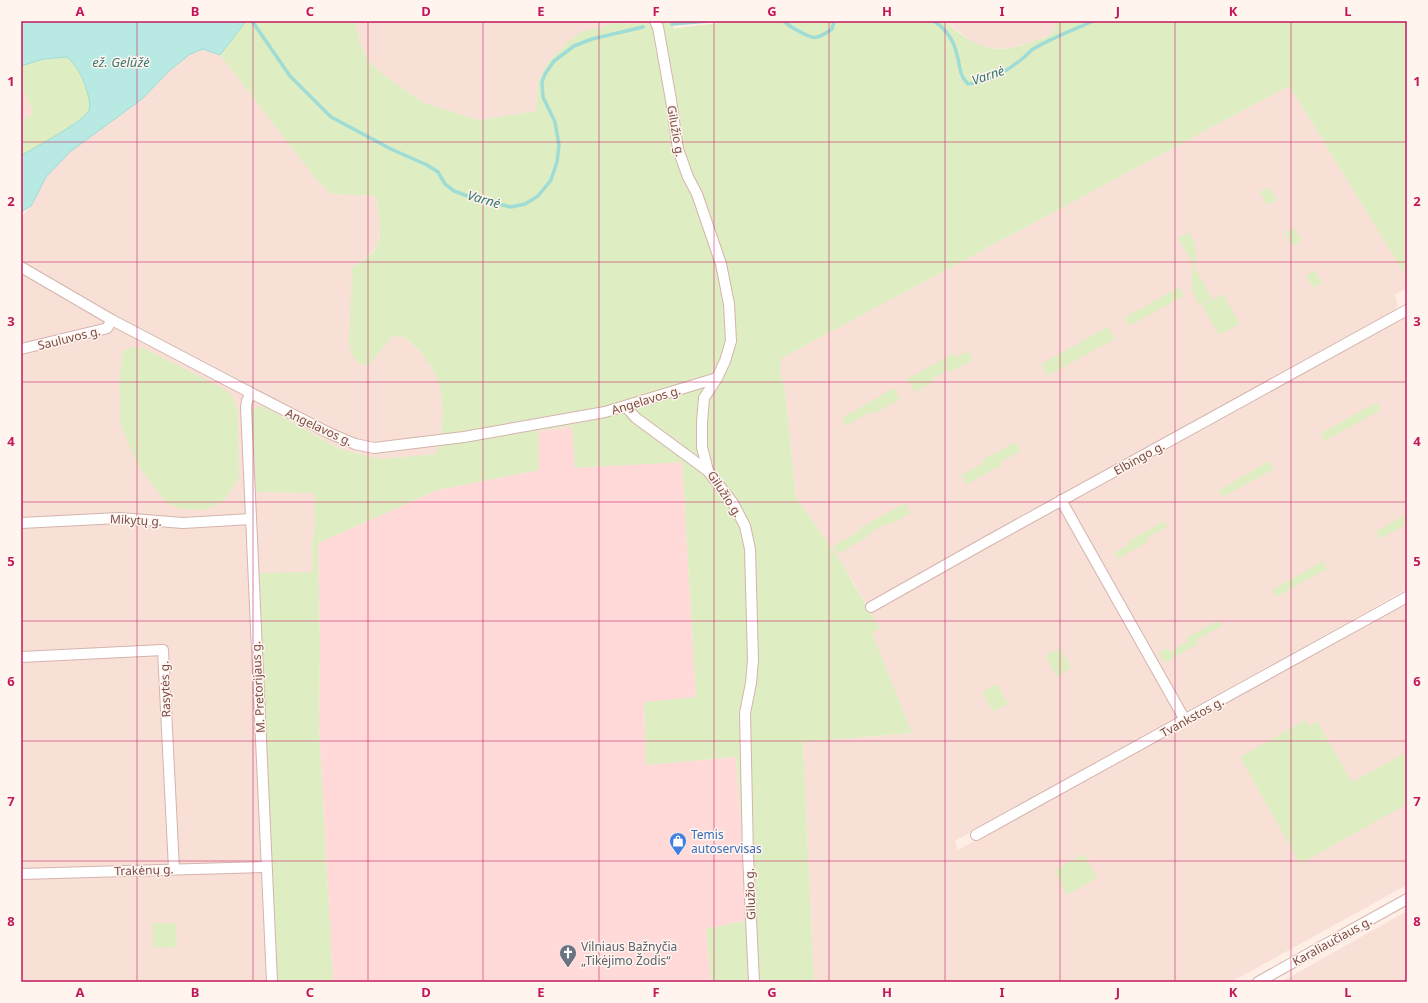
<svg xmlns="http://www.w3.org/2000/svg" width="1428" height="1003" font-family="'Noto Sans',sans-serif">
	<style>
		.residential { fill: #f8e0d7; fill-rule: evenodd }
		.commercial { fill: #ffdad9 }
		.green { fill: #dfedc3 }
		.water { fill: #b8e9e3; stroke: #9edcd5 }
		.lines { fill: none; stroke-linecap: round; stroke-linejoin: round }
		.stream { stroke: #9edcd5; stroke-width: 3.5 }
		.minor-casing { stroke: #d4b4ad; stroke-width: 12 }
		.minor { stroke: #fff; stroke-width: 10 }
		.grid { fill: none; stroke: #c2185b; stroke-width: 1; stroke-opacity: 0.55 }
		.labels { text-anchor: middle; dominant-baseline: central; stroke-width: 3; stroke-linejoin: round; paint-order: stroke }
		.street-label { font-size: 12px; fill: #7a4d48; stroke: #fff4ee }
		.shop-label { font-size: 12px; fill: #366cbe; stroke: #fff4ee; text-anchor: start }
		.worship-label { font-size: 12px; fill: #5b616d; stroke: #fff4ee; text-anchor: start }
		.water-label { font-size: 13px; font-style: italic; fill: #387972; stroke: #fff4ee }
		.neatline { fill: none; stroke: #c2185b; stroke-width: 1.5 }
		.grid-label { font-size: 13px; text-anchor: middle; font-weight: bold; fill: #c2185b }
	</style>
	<rect width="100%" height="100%" fill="#feeee6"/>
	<!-- residential -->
	<g class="residential">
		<path d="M355 21H653L640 24 616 23 538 81 536 111 479 120 424 103 384 75 370 63 360 43Z"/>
		<path d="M944 21H1056L1055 30 1049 36 1009 49 989 48 975 43Z"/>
		<path d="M203 49 220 55 315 178 331 194 376 196 381 228 377 247 367 257 352 267 392 336 404 337 425 357 438 379 443 396V407L441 434 437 454 379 459 340 449 264 406 254 492 314 493 315 526 312 541 313 572 260 574 263 661 277 982H21V218L31 206 46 177 71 151 142 99 170 70 190 54ZM167 503 204 510 181 509Z"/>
		<path d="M21 86 34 113 21 121Z"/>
		<path d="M1287 87H1290L1407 278V288L1394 295 1397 300V306L1394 311 866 604 844 566 796 497 785 390 780 370 782 358Z"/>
		<path d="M1407 315V589L955 841 958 850 1407 603V885L1231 982H814L803 742 912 733 872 633 871 611Z"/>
		<path d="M1407 911V982H1281Z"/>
	</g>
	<!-- commercial -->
	<path class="commercial" d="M573 426 575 467 682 462 696 697 644 703 646 765 736 757 748 920 706 929 711 982H333L319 726 320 645 318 543 438 490 539 470 537 431Z"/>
	<!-- green -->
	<g class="green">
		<path d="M246 21H355L360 43 370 63 384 75 424 103 479 120 536 111 538 81 548 62 568 42 581 32 616 23 640 24 653 21H671L674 29C689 25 703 26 718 23L717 21H944C962 36 985 53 1010 48 1018 47 1026 44 1033 41 1048 37 1054 37 1056 21H1407V278L1290 87H1287L782 358 780 370 785 390 796 497 844 566 856 588 880 628 872 633 912 733 803 742 814 982H711L706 929 748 920 736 757 646 765 644 702 696 697 682 462 575 468 572 426 538 431 539 470 438 490 318 543 320 645 319 726 333 982H277L263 661 260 573 313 572 312 541 315 526 314 493 254 492 251 412 257 407 264 406 340 449 379 459 436 454C446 421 447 384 424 357 418 349 411 343 404 337L392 336 369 366 359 364 352 355 349 342 352 267C360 262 371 256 376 248 384 235 378 210 376 196L331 194 315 178 220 55Z"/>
		<path d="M67 57C77 66 82 75 86 88 88 95 92 105 88 112 81 123 35 147 21 156V121L34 113 21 86V66L43 59Z"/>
		<path d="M1269 187 1277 200 1267 205 1260 192Z"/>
		<path d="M1294 228 1302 241 1292 246 1285 233Z"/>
		<path d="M1189 232 1195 244 1196 252 1195 268 1212 298 1199 306 1191 288 1193 264 1178 238Z"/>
		<path d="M1315 270 1322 283 1313 288 1306 276Z"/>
		<path d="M1179 287 1184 296 1129 326 1124 318Z"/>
		<path d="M1223 294 1240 324 1219 335 1202 305Z"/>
		<path d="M1108 327 1115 339 1047 376 1041 364Z"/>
		<path d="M132 347 144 348 226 390 233 398 238 412 239 478 223 502 204 510 181 509 167 503 138 466 120 423 119 381 123 351Z"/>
		<path d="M968 351 973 360 951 372 949 370 932 379 933 382 915 392 907 379 954 353 956 357Z"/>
		<path d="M894 388 900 399 874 414 872 411 846 426 842 418Z"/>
		<path d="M1377 402 1381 410 1325 441 1321 433Z"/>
		<path d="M1016 442 1021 451 1001 462 1002 465 966 485 961 475 983 463 982 460Z"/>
		<path d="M1269 461 1274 469 1223 497 1219 490Z"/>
		<path d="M905 503 911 513 890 525 888 523 868 534 869 536 838 554 833 546 861 530 860 528Z"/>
		<path d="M1407 514V524L1380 539 1376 531Z"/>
		<path d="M1164 521 1167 527 1147 538 1149 541 1118 559 1115 552 1128 545 1127 542Z"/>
		<path d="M1323 561 1327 569 1276 597 1272 590Z"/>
		<path d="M1219 620 1222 626 1196 640 1198 644 1164 663 1158 653 1167 648 1169 652 1188 641 1186 638Z"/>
		<path d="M1060 648 1071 668 1057 677 1045 656Z"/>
		<path d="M997 684 1008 704 993 712 982 692Z"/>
		<path d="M1305 720 1309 726 1317 721 1352 782 1407 752V804L1300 864 1240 757Z"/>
		<path d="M1084 854 1097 878 1067 895 1054 870Z"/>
		<path d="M153 923H176L177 947 153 948Z"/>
	</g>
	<!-- water -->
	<path class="water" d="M21 21H246L220 55 203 49 190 54 170 70 142 99 71 151 46 177 31 206 21 212V156C35 147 81 123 88 112 92 105 88 95 86 88 82 75 77 66 67 57L43 59 21 66Z"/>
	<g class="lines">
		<!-- stream -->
		<g class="stream">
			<path d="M252 21 290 76 331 117 391 149 427 165 438 172 445 184 454 191 470 197 511 207 525 204 538 196 551 180 557 162 559 145 555 122 543 97 542 82 545 74 554 61 574 46 592 39 643 27"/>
			<path d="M784 21C788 25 792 28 797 30 813 40 817 40 832 29L834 21"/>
			<path d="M934 21C946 29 954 41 957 55 961 67 958 74 968 84 987 82 1007 71 1022 59 1026 56 1029 52 1033 49 1052 38 1073 30 1093 21"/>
			<path d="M672 24 708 21"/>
		</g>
		<!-- minor casing -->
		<g class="minor-casing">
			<g id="minor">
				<path d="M655 21 658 27 671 100 678 149 688 177 697 194 721 264 729 304 731 341 725 361 717 378 704 398 702 422V447L708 471 733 503 745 526 750 549 753 660 751 683 745 713 748 855 754 982"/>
				<path d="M21 267 112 320 251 393 329 433 355 444 374 448 464 437 605 412 717 378"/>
				<path d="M21 349 104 329 107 328 112 320"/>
				<path d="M251 393 247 401 246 407 272 982"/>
				<path d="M626 407 636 418 708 471"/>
				<path d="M1061 500 1185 720"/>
				<path d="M21 523 119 518 183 523 251 519"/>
				<path d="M871 607 988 541 1407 310"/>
				<path d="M21 657 163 650 174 869"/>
				<path d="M976 835 1407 597"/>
				<path d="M21 874 266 867"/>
				<path d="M1258 982 1407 899"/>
			</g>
		</g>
		<!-- minor -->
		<use href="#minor" class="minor"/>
	</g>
	<!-- grid -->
	<path class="grid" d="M137 21V982M253 21V982M368 21V982M483 21V982M599 21V982M714 21V982M829 21V982M945 21V982M1060 21V982M1175 21V982M1291 21V982M21 142H1407M21 262H1407M21 382H1407M21 502H1407M21 621H1407M21 741H1407M21 861H1407"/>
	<!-- icons -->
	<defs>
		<g id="shop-pin" transform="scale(0.9)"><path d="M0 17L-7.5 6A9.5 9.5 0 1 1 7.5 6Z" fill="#3f7fe0" stroke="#fff4ee"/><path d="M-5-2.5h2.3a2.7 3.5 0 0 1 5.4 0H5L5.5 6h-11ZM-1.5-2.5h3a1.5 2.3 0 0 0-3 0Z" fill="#fff"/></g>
		<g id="church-pin" transform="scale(0.9)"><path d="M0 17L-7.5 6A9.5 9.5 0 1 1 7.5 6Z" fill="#6b7280" stroke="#fff4ee"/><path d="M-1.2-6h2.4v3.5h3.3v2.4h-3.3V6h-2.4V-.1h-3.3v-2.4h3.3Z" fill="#fff"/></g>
	</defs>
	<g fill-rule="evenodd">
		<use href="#shop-pin" x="678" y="841"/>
		<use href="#church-pin" x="568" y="953"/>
	</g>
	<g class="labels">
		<!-- street labels -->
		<g class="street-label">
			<text transform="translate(676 131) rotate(80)">Gilužio g.</text>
			<text transform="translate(69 338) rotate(-14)">Sauluvos g.</text>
			<text transform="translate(646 400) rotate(-17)">Angelavos g.</text>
			<text transform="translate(319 427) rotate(25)">Angelavos g.</text>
			<text transform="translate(1139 458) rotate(-29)">Elbingo g.</text>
			<text transform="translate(725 494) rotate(57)">Gilužio g.</text>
			<text transform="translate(136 520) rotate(3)">Mikytų g.</text>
			<text transform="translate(258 687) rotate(-93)">M. Pretorijaus g.</text>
			<text transform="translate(165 689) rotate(-92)">Rasytės g.</text>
			<text transform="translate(1192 717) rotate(-29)">Tvankstos g.</text>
			<text transform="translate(144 870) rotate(-2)">Trakėnų g.</text>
			<text transform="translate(750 894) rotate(-92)">Gilužio g.</text>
			<text transform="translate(1332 941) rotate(-29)">Karaliaučiaus g.</text>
		</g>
		<!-- shop labels -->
		<g class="shop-label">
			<text x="691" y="834">Temis<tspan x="691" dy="14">autoservisas</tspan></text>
		</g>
		<!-- worship labels -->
		<g class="worship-label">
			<text x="581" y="946">Vilniaus Bažnyčia<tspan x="581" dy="14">„Tikėjimo Žodis“</tspan></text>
		</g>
		<!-- water labels -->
		<g class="water-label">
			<text x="121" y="62">ež. Gelūžė</text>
			<text transform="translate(988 75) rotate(-19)">Varnė</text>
			<text transform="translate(484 199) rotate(16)">Varnė</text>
		</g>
	</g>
	<!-- border -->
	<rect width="1428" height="1003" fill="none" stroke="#fff4ee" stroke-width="44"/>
	<rect x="22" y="22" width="1384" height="959" class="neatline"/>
	<g class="grid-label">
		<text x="80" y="16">A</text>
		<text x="195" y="16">B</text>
		<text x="310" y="16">C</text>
		<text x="426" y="16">D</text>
		<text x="541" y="16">E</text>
		<text x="656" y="16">F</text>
		<text x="772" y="16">G</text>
		<text x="887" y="16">H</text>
		<text x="1002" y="16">I</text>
		<text x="1118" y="16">J</text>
		<text x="1233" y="16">K</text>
		<text x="1348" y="16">L</text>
		<text x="11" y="86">1</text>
		<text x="1417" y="86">1</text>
		<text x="11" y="206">2</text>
		<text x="1417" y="206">2</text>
		<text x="11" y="326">3</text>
		<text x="1417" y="326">3</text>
		<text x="11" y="446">4</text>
		<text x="1417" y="446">4</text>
		<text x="11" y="566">5</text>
		<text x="1417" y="566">5</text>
		<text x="11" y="686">6</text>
		<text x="1417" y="686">6</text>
		<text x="11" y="806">7</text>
		<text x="1417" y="806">7</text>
		<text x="11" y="926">8</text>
		<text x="1417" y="926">8</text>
		<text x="80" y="997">A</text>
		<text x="195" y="997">B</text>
		<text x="310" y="997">C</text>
		<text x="426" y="997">D</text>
		<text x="541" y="997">E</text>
		<text x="656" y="997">F</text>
		<text x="772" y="997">G</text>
		<text x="887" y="997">H</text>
		<text x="1002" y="997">I</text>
		<text x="1118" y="997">J</text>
		<text x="1233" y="997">K</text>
		<text x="1348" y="997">L</text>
	</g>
</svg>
